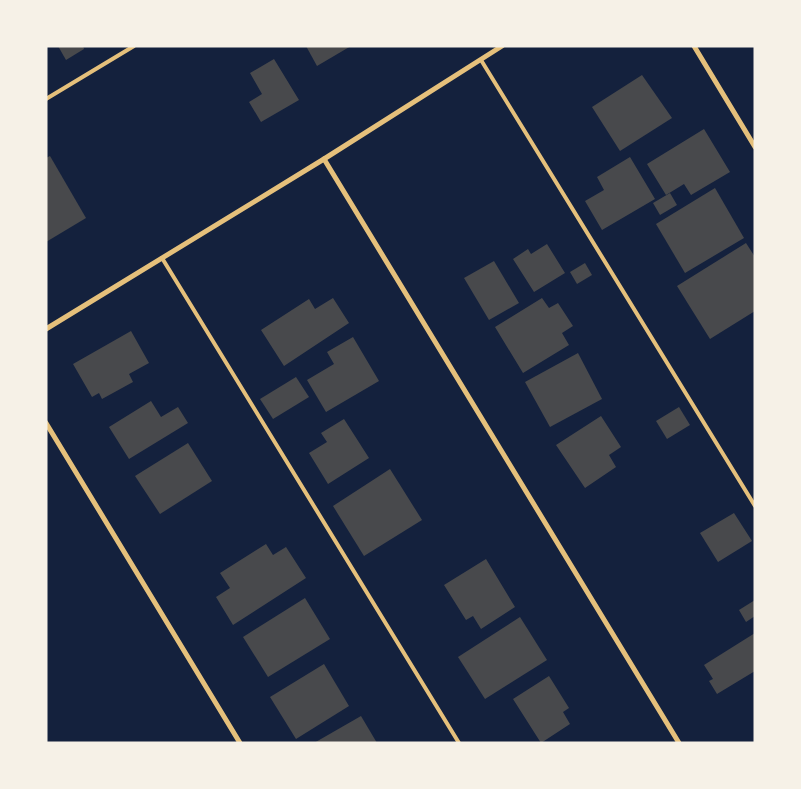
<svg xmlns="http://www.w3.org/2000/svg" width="801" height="789" font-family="'Fira Sans',sans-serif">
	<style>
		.building { fill: #48494c }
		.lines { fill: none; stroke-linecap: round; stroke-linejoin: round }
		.service { stroke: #e5c07b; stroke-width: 4 }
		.minor { stroke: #e5c07b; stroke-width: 5 }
	</style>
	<rect width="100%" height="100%" fill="#14213d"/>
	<!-- building -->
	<g class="building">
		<path d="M58 46H83L84 49 66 60Z"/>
		<path d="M306 46H351L317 66Z"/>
		<path d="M274 59 299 100 261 122 249 102 262 94 250 73Z"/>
		<path d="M642 75 672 118 620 151 592 107Z"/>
		<path d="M704 129 730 172 691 195 684 184 666 195 647 164Z"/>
		<path d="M50 156 86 218 46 242V158Z"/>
		<path d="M630 157 655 199 602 230 585 201 604 190 597 177Z"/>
		<path d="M715 188 744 238 685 273 656 224Z"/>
		<path d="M670 193 677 205 660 215 653 203Z"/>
		<path d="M746 243 755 257V311L710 339 677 286Z"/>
		<path d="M547 244 565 273 534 292 513 259 528 249 531 254Z"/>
		<path d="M494 261 519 303 489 320 464 278Z"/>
		<path d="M585 263 592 275 577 284 570 272Z"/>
		<path d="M333 298 349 323 284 366 261 330 309 299 315 309Z"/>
		<path d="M542 298 549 308 558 303 573 326 562 333 569 345 523 373 495 327Z"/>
		<path d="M131 331 149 363 129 374 133 382 102 399 99 393 92 397 73 364Z"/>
		<path d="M353 337 379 381 326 412 307 380 334 364 327 352Z"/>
		<path d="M578 353 602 399 550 427 525 382Z"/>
		<path d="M296 377 309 397 273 419 260 399Z"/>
		<path d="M151 401 161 417 178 407 188 423 129 459 109 427Z"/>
		<path d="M679 407 690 425 667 439 656 421Z"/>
		<path d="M601 416 621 447 609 455 616 467 585 488 556 445Z"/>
		<path d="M344 419 369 458 328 484 309 453 327 442 321 433Z"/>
		<path d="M188 443 212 481 160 514 135 476Z"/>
		<path d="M390 469 422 520 364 556 333 506Z"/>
		<path d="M734 513 752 541 718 562 700 533Z"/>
		<path d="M266 544 273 555 286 547 306 578 233 625 216 597 230 588 220 573Z"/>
		<path d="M486 559 515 607 481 629 473 616 466 620 444 585Z"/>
		<path d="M305 598 330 639 268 677 243 637Z"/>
		<path d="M755 600V616L746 622 739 610Z"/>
		<path d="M520 617 547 660 485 699 458 657Z"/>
		<path d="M755 633V671L717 694 709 681 713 679 704 665Z"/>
		<path d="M324 664 349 706 296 739 270 697Z"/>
		<path d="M549 676 569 708 563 712 570 724 541 743 513 699Z"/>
		<path d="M361 716 377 743H314Z"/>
	</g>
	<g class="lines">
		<!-- service -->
		<g class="service">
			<path d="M481 60 755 506"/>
			<path d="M46 99 134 46"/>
			<path d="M162 258 459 743"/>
		</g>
		<!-- minor -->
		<g class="minor">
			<path d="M694 46 755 147"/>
			<path d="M324 159 679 743"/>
			<path d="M46 329 324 159 502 46"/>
			<path d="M46 423 240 743"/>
		</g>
	</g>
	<!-- border -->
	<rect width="801" height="789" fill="none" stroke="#f6f1e7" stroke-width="95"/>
</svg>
